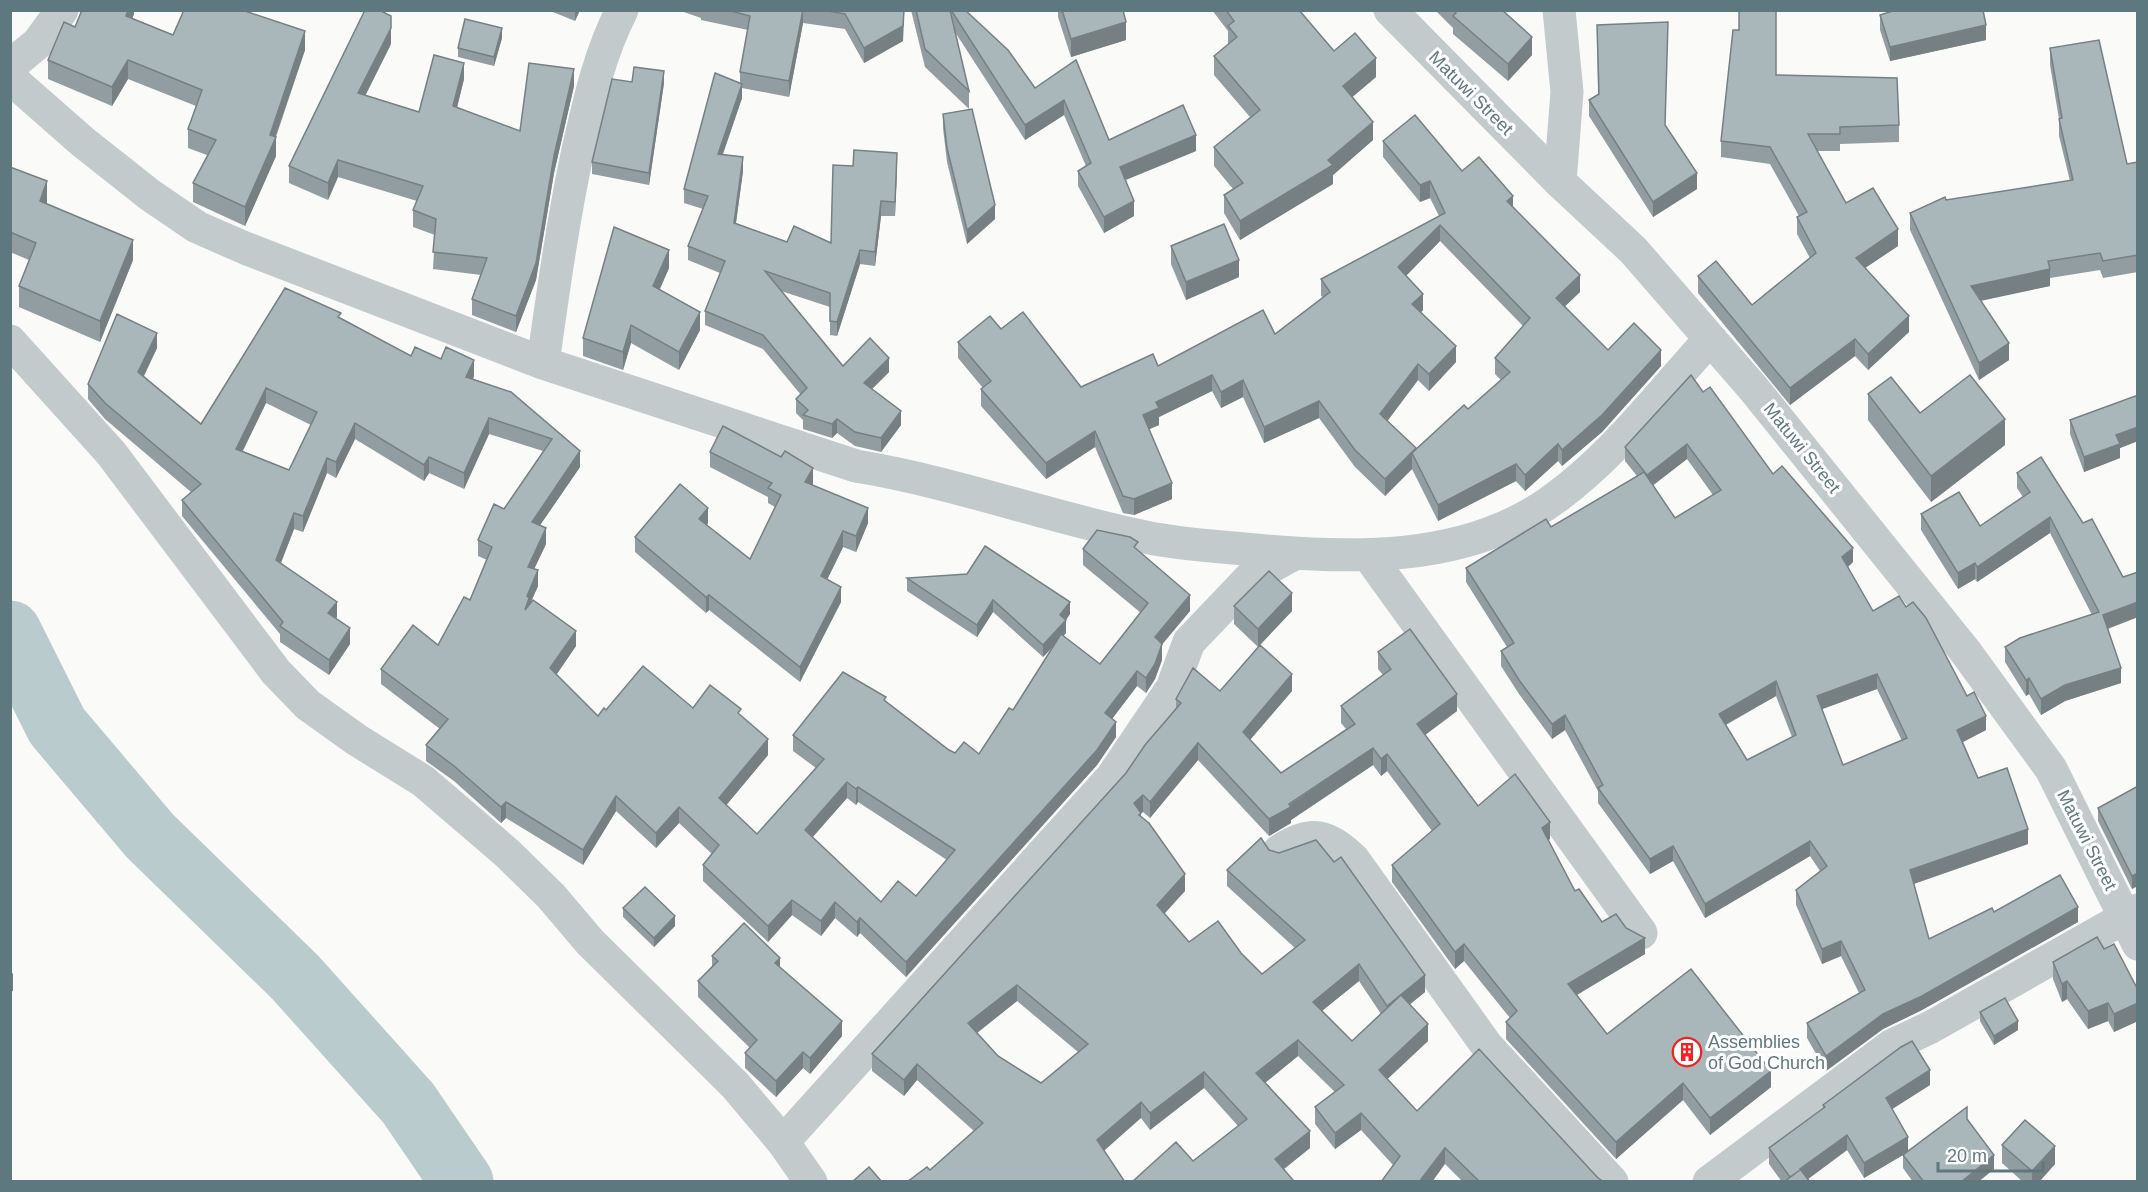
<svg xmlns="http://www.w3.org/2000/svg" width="2148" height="1192" font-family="Helvetica,sans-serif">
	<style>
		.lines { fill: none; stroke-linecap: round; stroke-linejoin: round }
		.river { stroke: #b9cbcc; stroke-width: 63 }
		.minor { stroke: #c3cacc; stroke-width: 33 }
		.wall { fill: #919da0; fill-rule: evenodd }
		.shaded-wall { fill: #768082 }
		.building { fill: #a9b7ba; stroke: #768082; stroke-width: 1.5; fill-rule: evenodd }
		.labels { text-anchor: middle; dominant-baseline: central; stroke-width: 6; stroke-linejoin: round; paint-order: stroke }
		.street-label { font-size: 18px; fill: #5e787f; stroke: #fff }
		.poi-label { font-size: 18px; fill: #5e787f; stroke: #fff; text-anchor: start }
	</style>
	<rect width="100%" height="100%" fill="#fafaf8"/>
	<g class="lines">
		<!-- river -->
		<path class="river" d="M10 632 57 726 150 836 295 977 408 1103 462 1182"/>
		<!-- minor -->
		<g class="minor">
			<path d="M1390 10 1560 182 1633 250 1753 388 1965 651 2051 769 2138 944"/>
			<path d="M1559 10 1567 92 1560 182"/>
			<path d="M10 66 38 43 62 10"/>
			<path d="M10 78 83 142 150 195 197 227 245 248 543 363 856 466C954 482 1048 517 1145 537 1178 544 1211 546 1244 549 1345 559 1464 564 1551 501 1612 458 1660 394 1710 339"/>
			<path d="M10 341 111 453 276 672 308 705 357 740 423 781 507 853 551 896 590 942 735 1085 783 1142 811 1182"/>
			<path d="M543 363C553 292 563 220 578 150 589 102 599 55 622 10"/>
			<path d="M1369 556 1641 933"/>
			<path d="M1279 851C1311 830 1327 834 1354 860L1487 1046 1612 1182"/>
			<path d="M783 1142 1112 777 1172 688 1189 642 1250 578 1294 554"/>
			<path d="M1709 1182 1891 1046 1931 1027 2138 910"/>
		</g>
	</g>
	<!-- wall -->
	<g class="wall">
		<path d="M134 10V14L132 18 173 35 249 13 305 50 276 137V156L245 226 193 202V183L207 155 188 148V129L196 106 128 79 112 106 48 79V60L75 27Z"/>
		<path d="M548 10H580L575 21Z"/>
		<path d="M678 10H904L903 41 864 63 845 29 803 23 789 97 742 88V98L723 154 743 171 736 223 787 242 831 243 897 167 895 216H881L875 266 860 264 837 336 830 335V307L781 291 843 366 889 372 872 389 901 425 881 452 855 446 837 433 832 438 803 429V420L796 413V399L801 395 763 349 705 325V311L720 273 688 260V246L703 209 684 203V189L740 83V72L748 30 701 20V18Z"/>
		<path d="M911 10H965L1035 88 1076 60 1109 140 1196 151 1126 180 1134 216 1104 233 1078 186V171L1086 166 1064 115 1025 140 955 32 969 91V109L925 67Z"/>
		<path d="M1058 10H1123L1126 40 1071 57 1058 17Z"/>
		<path d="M1212 10H1299L1334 51 1376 77 1352 97 1373 140 1333 175V184L1240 240 1224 213V195L1233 189 1214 166V147L1250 117 1214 75V56L1228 44V31Z"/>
		<path d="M1435 10H1502L1532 55 1508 81 1453 34V28Z"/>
		<path d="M1880 15 1986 40 1890 61 1880 30Z"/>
		<path d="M1597 25 1697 189 1653 217 1589 116V100L1598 94Z"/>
		<path d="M502 38 494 66 458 57V48Z"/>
		<path d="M391 44 365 96 419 112 464 79 457 108 520 131 574 86 554 173 536 280 516 332 472 315V299L481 275 433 269 435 235 413 227V210L417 201 338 177 328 200 289 183V166Z"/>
		<path d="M2050 48 2127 164 2138 162V272L2103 278 2100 270 2050 278V286L1981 300 2009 360 1979 380 1910 230V213L1946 200 2070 181 2059 136V119L2050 65Z"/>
		<path d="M1776 75 1899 125V142L1840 144V151H1817L1846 203 1898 246 1865 268 1909 332 1868 370 1855 356 1790 405 1698 293V276L1752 305 1810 258 1797 234V217L1799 216 1770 164 1721 157V141Z"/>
		<path d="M632 82 664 83 649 185 592 174V162Z"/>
		<path d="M943 114 995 219 967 244 947 162 943 128Z"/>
		<path d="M1383 141 1462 171 1513 207 1580 292 1565 306 1608 350 1661 366 1602 432 1562 466 1558 461 1525 491 1516 481 1438 521 1412 469 1385 496 1355 467 1319 418 1264 443 1243 397 1221 408 1212 391 1159 417V425L1149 429 1172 499 1134 515 1123 513 1095 447 1046 479 981 406V389L983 388 958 358V342L1001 329 1081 387 1275 334 1323 297 1321 296V279L1439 216 1430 198 1420 202 1383 157ZM1440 241 1523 326 1495 358V374L1501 380 1468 409 1416 450 1387 421 1418 380 1429 391 1456 362 1421 313 1423 310 1406 276Z"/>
		<path d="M10 167 47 202V204L133 260 100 342 19 307V286L29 260 10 252Z"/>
		<path d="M1171 246 1239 277 1186 300 1171 264Z"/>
		<path d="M669 268 660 289 700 330 679 370 631 343 623 370 583 356V338Z"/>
		<path d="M341 318 411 356 474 376 473 379 511 392 580 467 540 525 546 544 534 569 538 586 530 604 576 646 556 675 598 716 606 710 693 708 741 716 768 755 726 805 757 834 816 768 793 751V735L886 702 949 750 955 753 979 754 1013 710 1052 648 1043 657 993 612 977 637 907 591V578L1070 614 1066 620V633L1063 636 1100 664 1141 613 1083 565V549L1138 550 1190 611 1162 644V660L1155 679 1146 693 1137 686 1112 719 1116 737 1097 765 906 977 860 933 857 937 835 918 821 936 792 915 768 942 703 881V865L712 854 679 823 656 848 616 811 583 865 506 818 501 823 454 781 426 761V745L440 729 381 684V669L438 645 470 600 487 560 478 556V540L504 509 543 451 489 434 464 489 429 473 424 481 355 439 336 478 327 473 303 532 294 529 281 563 337 617 336 618 350 644 329 675 280 642V634L182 516V500L191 492 105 419 88 399V384L157 348 144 376 201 424ZM266 403 311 425 289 470 243 451ZM847 798 856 805 858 802 947 860 916 896 881 902 812 837Z"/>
		<path d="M1703 392 1773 474 1853 562 1848 567 1873 611 1906 607 1967 696 1986 730 1963 742 1978 778 2028 844 1914 884 1929 939 1994 912 2078 922 1922 1010 1883 1029 1826 1071 1807 1038V1023L1859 993 1841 956 1822 964 1796 905V890L1820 871 1810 856 1705 918 1673 861 1650 874 1598 803V791L1565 730 1552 739 1519 694 1501 666V651L1507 647 1466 582V568L1551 527 1637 476 1625 461V447ZM1687 459 1713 495 1675 518 1653 485ZM1877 689 1902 741 1843 765 1822 709ZM1776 696 1792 737 1747 760 1726 725Z"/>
		<path d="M1868 394 1920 413 2005 445 1931 502 1868 420Z"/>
		<path d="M2138 395V441L2120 448V458L2084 472 2070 434V420Z"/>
		<path d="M710 452 813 484 812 485 868 523 856 552 843 547 827 580 841 602 800 682 709 610 706 613 635 552V537L708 523 707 525 750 559 775 507 768 503V497L710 467Z"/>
		<path d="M2017 473 2083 523 2123 577 2138 572V617L2108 629 2121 683 2065 701 2041 715 2029 694 2026 696 2005 662V647L2092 615 2050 533 1977 582 1975 579 1958 589 1921 530V514L1980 526 2023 497 2017 488Z"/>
		<path d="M1234 606 1292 611 1258 647 1234 624Z"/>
		<path d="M1378 652 1457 711 1425 735 1478 806 1550 839 1548 840 1575 891 1602 922 1645 954 1577 995 1607 1034 1771 1087 1710 1135 1683 1100 1616 1159 1506 1039V1022L1510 1018 1464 961 1455 969 1392 882V865L1432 831 1387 771 1381 776 1373 765 1291 820V823L1269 836 1198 760 1150 818 1143 812 1141 813V816L1185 891 1164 913 1189 942 1241 953 1262 974 1295 948 1227 886V870L1269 850 1425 992 1409 1005 1428 1041 1387 1079 1417 1111 1598 1178 1604 1182H1463L1445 1164 1393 1165 1361 1130 1335 1149 1315 1124V1107L1335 1092 1298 1056 1265 1083 1310 1148 1284 1169 1293 1182 1193 1161 1238 1126 1204 1088 1150 1130 1141 1118 930 1170 974 1131 917 1080 904 1096 872 1071V1054L1126 773 1176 709V699L1220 691H1292L1250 740 1281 773 1346 729 1341 723V706L1383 675 1378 669ZM1359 981 1381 1014 1352 1041 1322 1011ZM1017 1001 1078 1052 1041 1083 998 1056 977 1033Z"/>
		<path d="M2138 786 2132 889 2098 821V808Z"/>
		<path d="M623 908 675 926 654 947 623 917Z"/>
		<path d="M2104 949 2138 990V1021L2114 1032 2108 1021 2088 1029 2067 999 2062 1002 2053 979V962Z"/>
		<path d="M712 956 780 968 842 1036 810 1074 803 1068 776 1097 745 1068V1053L750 1048 698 997V981L712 966Z"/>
		<path d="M1980 1012 2018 1030 1994 1045 1980 1021Z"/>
		<path d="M1930 1085 1892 1109 1908 1151 1967 1119 1994 1169 1978 1182H1913L1903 1168V1155L1864 1178 1847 1150 1808 1179 1810 1182H1782L1769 1164V1148L1823 1109V1105Z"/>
		<path d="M2002 1145 2055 1164 2039 1182H2023L2002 1163Z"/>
	</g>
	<!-- shaded-wall -->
	<g class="shaded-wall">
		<path d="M128 10H134V14L126 35V16Z"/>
		<path d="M575 10H580L575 21Z"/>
		<path d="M803 10V23L789 97V81Z"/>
		<path d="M904 10 903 41 864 63V48Z"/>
		<path d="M1126 22V40L1071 57V39Z"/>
		<path d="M1986 25V40L1890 61V47Z"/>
		<path d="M391 28V44L358 110V93Z"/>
		<path d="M502 28V38L494 66V57Z"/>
		<path d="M305 31V50L272 146 276 137V156L245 226V207Z"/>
		<path d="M1532 37V55L1508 81V64Z"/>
		<path d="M1376 58V77L1343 105V86Z"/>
		<path d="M128 60V79L112 106V87Z"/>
		<path d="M464 63V79L453 123V106Z"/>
		<path d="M574 69V86L554 173 536 280 516 332V316Z"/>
		<path d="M664 71V83L649 185V173Z"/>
		<path d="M742 84V98L718 168V154Z"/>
		<path d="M1064 100V115L1025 140V125Z"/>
		<path d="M1373 122V140L1333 175V184L1240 240V221L1328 160Z"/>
		<path d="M1196 135V151L1120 182V167Z"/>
		<path d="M897 153V167L895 216V202Z"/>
		<path d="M743 157V171L734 237V223Z"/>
		<path d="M338 160V177L328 200V183Z"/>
		<path d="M1697 173V189L1653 217V202Z"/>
		<path d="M47 181V202L40 221V201Z"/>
		<path d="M1430 181V198L1420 202V185Z"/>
		<path d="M1513 196V212L1507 201Z"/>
		<path d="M881 201V216L875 266V252Z"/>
		<path d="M1134 201V216L1104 233V217Z"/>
		<path d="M995 205V219L967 244V230Z"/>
		<path d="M1440 225V241L1398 284V267Z"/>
		<path d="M1898 229V246L1856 274V258Z"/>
		<path d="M133 240V260L100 342V321Z"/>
		<path d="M669 250V268L653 304V286Z"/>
		<path d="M860 250V264L837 336V322Z"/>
		<path d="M1239 260V277L1186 300V282Z"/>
		<path d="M2050 269V286L1971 303V286Z"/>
		<path d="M1580 275V292L1556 315V298Z"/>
		<path d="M1423 294V310L1412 321V304Z"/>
		<path d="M700 312V330L679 370V352Z"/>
		<path d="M1909 316V332L1868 370V354Z"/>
		<path d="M631 325V343L623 370V352Z"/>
		<path d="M157 333V348L138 388V372Z"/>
		<path d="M1855 339V356L1790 405V388Z"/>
		<path d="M2009 343V360L1979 380V363Z"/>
		<path d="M1456 346V362L1429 391V374Z"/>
		<path d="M1661 350V366L1602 432 1562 466V450Z"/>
		<path d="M889 358V372L864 397V383Z"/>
		<path d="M474 360V376L466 393V377Z"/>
		<path d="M1418 364V380L1380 431V414Z"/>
		<path d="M1212 375V391L1159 417V425L1143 432V415L1156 402Z"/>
		<path d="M1243 380V397L1221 408V392Z"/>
		<path d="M266 388V403L236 464V449Z"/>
		<path d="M1319 401V418L1264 443V427Z"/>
		<path d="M901 411V425L881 452V438Z"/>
		<path d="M489 418V434L464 489V473Z"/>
		<path d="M837 419V433L832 438V424Z"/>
		<path d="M2005 419V445L1931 502V476Z"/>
		<path d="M355 423V439L336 478V462Z"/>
		<path d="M2138 427V441L2120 448V458L2084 472V457L2116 435Z"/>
		<path d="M1095 431V447L1046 479V463Z"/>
		<path d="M1558 444V461L1525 491V475Z"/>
		<path d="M1687 444V459L1647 490V475Z"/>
		<path d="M1416 448 1412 453V469L1385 496V479Z"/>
		<path d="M580 451V467L532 537V522Z"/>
		<path d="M429 457V473L424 481V465Z"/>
		<path d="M327 458V473L303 532V516Z"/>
		<path d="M1516 464V481L1438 521V505Z"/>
		<path d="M813 468V484L805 498V482Z"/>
		<path d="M1172 483V499L1134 515V499Z"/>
		<path d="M708 508V523L699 534V519Z"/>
		<path d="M868 508V523L856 552V536Z"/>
		<path d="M294 513V529L276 575V560Z"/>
		<path d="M2050 517V533L1977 582V567Z"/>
		<path d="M546 528V544L528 582V567Z"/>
		<path d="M843 531V547L821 592V576Z"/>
		<path d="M1853 548V562L1842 572V557Z"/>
		<path d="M1975 563V579L1958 589V573Z"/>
		<path d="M538 570V586L529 606 525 626 527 596Z"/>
		<path d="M841 587V602L800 682V667Z"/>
		<path d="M1292 593V611L1258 647V629Z"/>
		<path d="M709 595V610L706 613V597Z"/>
		<path d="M1190 595V611L1155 653V637Z"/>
		<path d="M993 600V612L977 637V625Z"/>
		<path d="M337 602V617L328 629V613Z"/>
		<path d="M1070 602V614L1062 625 1066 620V633L1043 657V645L1060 615Z"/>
		<path d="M2138 602V617L2103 630V615Z"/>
		<path d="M350 628V644L329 675V660Z"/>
		<path d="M576 631V646L550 684V668Z"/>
		<path d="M1162 644V660L1155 679 1146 693V678Z"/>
		<path d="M2121 668V683L2065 701 2041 715V699L2065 685Z"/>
		<path d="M1137 671V686L1105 728V713Z"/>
		<path d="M1292 674V691L1243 748V732Z"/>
		<path d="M1877 674V689L1817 711V696Z"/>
		<path d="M2029 678V694L2026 696V680Z"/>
		<path d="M1776 681V696L1719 728V714Z"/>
		<path d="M1457 694V711L1417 741V724Z"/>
		<path d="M1565 715V730L1552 739V724Z"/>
		<path d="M1986 716V730L1957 745V730Z"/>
		<path d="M1116 722V737L1097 765 906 977V962Z"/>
		<path d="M768 739V755L719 814V798Z"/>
		<path d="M1198 743V760L1150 818V802Z"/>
		<path d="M1373 748V765L1291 820V823L1269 836V819Z"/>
		<path d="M1387 754V771L1381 776V759Z"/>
		<path d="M847 782V798L805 846V830Z"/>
		<path d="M858 787V802L856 805V789Z"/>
		<path d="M1143 795V812L1141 813V829L1134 803Z"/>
		<path d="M616 796V811L583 865V850Z"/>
		<path d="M506 802V818L501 823V807Z"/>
		<path d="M679 807V823L656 848V833Z"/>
		<path d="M1550 822V839L1542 844V828Z"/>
		<path d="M2028 829V844L1910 885V870Z"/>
		<path d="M1810 841V856L1705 918V904Z"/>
		<path d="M1673 846V861L1650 874V859Z"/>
		<path d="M2138 873V886L2132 889V876Z"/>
		<path d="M1185 874V891L1157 922V905Z"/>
		<path d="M792 900V915L768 942V926Z"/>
		<path d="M835 902V918L821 936V921Z"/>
		<path d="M2078 907V922L1922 1010 1883 1029 1826 1071V1056L1883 1014Z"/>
		<path d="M675 916V926L654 947V938Z"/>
		<path d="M860 918V933L857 937V922Z"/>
		<path d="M1645 938V954L1568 1000V984Z"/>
		<path d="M1841 941V956L1822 964V949Z"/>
		<path d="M1464 944V961L1455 969V952Z"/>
		<path d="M780 958V973L775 963Z"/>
		<path d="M1359 964V981L1313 1018V1002Z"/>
		<path d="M13 973V991L10 992V975Z"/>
		<path d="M1425 975V992L1387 1023V1006Z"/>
		<path d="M2067 981V999L2062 1002V984Z"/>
		<path d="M1017 985V1001L968 1040V1023Z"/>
		<path d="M2108 1003V1021L2088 1029V1011Z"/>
		<path d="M2138 1003V1021L2114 1032V1014Z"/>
		<path d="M842 1021V1036L810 1074V1058Z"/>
		<path d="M2018 1021V1030L1994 1045V1036Z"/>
		<path d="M1428 1024V1041L1379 1087V1070Z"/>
		<path d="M1298 1040V1056L1256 1090V1073Z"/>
		<path d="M803 1052V1068L776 1097V1081Z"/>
		<path d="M917 1064V1080L904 1096V1080Z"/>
		<path d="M1930 1070V1085L1886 1113V1098Z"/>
		<path d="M1771 1071V1087L1710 1135V1118Z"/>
		<path d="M1204 1072V1088L1150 1130V1113Z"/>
		<path d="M1683 1083V1100L1616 1159V1142Z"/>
		<path d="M1141 1102V1118L1097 1157V1140Z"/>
		<path d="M1361 1113V1130L1335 1149V1133Z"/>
		<path d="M1310 1131V1148L1275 1176V1159Z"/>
		<path d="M1847 1135V1150L1804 1182 1800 1169Z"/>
		<path d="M1908 1137V1152L1864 1178V1163Z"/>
		<path d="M2055 1146V1164L2039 1182H2032V1171Z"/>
		<path d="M1445 1148V1164L1432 1182H1419Z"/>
		<path d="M1994 1155V1169L1978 1182H1961Z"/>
	</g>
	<!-- building -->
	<g class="building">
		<path d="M82 10H128L126 16 173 35 184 10H242L305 31 270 135 276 137 245 207 193 183 216 140 188 129 202 90 128 60 112 87 48 60 64 22 75 27Z"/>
		<path d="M365 10H379L391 16V28L358 93 419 112 434 55 464 63 453 106 520 131 529 63 574 69 554 156 536 263 516 316 472 299 487 258 433 252 436 219 413 210 423 186 338 160 328 183 289 166Z"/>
		<path d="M727 10H803L789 81 740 72 750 16Z"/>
		<path d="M822 10H904L903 26 864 48 845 14Z"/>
		<path d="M916 10H950L969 91 925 49Z"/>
		<path d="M951 10H965L1008 50 1035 88 1076 60 1109 140 1183 105 1196 135 1120 167 1134 201 1104 217 1078 171 1091 163 1064 100 1025 125Z"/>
		<path d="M1062 10H1123L1126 22 1071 39Z"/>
		<path d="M1226 10H1299L1334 51 1355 33 1376 58 1343 86 1373 122 1328 160 1333 165 1240 221 1224 195 1243 183 1214 147 1260 110 1214 56 1237 37 1228 26 1234 21Z"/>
		<path d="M1454 10H1502L1532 37 1508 64 1453 16 1456 13Z"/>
		<path d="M1739 10H1776V75L1897 78 1899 125 1840 127V134H1808L1846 203 1873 188 1898 229 1856 258 1909 316 1868 354 1855 339 1790 388 1698 276 1716 261 1752 305 1816 253 1797 217 1807 212 1770 147 1721 141 1733 30H1739Z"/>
		<path d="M1896 10H1983L1986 25 1890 47 1880 15Z"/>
		<path d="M465 19 502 28 494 57 458 48Z"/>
		<path d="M1668 22 1665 125 1697 173 1653 202 1589 100 1599 94 1597 25Z"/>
		<path d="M2099 40 2127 164 2138 162V255L2103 261 2100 253 2048 261 2050 269 1971 286 2009 343 1979 363 1910 213 1945 197 1946 200 2073 180 2059 119 2062 118 2050 48Z"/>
		<path d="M634 67 664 71 649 173 592 162 612 79 632 82Z"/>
		<path d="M715 73 742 84 718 154 743 157 734 223 787 242 794 226 831 243 833 165 853 166 854 150 897 153 895 202 881 201 875 252 860 250 837 322 830 321V293L765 271 843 366 870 338 889 358 864 383 901 411 881 438 855 432 837 419 832 424 803 415 808 410 796 399 807 388 763 335 705 311 725 261 688 246 708 196 684 189Z"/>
		<path d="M972 109 995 205 967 230 947 148 943 114Z"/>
		<path d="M1415 115 1462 171 1479 157 1513 196 1507 201 1580 275 1556 298 1608 350 1634 323 1661 350 1602 415 1562 450 1558 444 1525 475 1516 464 1438 505 1412 453 1464 405 1468 409 1510 372 1495 358 1530 318 1440 225 1398 267 1423 294 1412 304 1456 346 1429 374 1418 364 1380 414 1416 448 1385 479 1355 450 1319 401 1264 427 1243 380 1221 392 1212 375 1156 402 1159 408 1143 415 1172 483 1134 499 1123 496 1095 431 1046 463 981 389 991 381 958 342 990 316 1001 329 1023 312 1081 387 1153 354 1158 366 1263 310 1275 334 1330 292 1321 279 1445 213 1430 181 1420 185 1383 141Z"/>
		<path d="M10 167 47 181 40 201 133 240 100 321 19 286 36 243 10 232Z"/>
		<path d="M1224 224 1239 260 1186 282 1171 246Z"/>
		<path d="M614 227 669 250 653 286 700 312 679 352 631 325 623 352 583 338Z"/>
		<path d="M285 288 341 313 338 317 411 356 415 347 441 359 446 347 474 360 466 377 511 392 580 451 532 522 546 528 528 567 538 570 527 596 529 598 525 610 533 600 576 631 550 668 598 716 604 708 606 710 643 666 693 708 710 685 741 709 738 713 768 739 719 798 757 834 824 759 793 735 843 672 886 697 884 700 949 750 955 753 964 742 979 754 1009 708 1013 710 1061 634 1100 664 1148 603 1083 549 1097 530 1130 537 1138 542 1134 547 1190 595 1155 637 1162 644 1155 664 1146 678 1137 671 1105 713 1116 722 1097 750 906 962 860 918 857 922 835 902 821 921 792 900 768 926 703 865 719 845 679 807 656 833 616 796 583 850 506 802 501 807 454 766 426 745 448 719 381 669 413 625 438 645 464 597 470 600 492 547 478 540 494 504 504 509 552 439 489 418 464 473 429 457 424 465 355 423 336 462 327 458 303 516 294 513 276 560 337 602 328 613 350 628 329 660 280 626 283 622 182 500 201 484 105 403 88 384 117 314 157 333 138 372 201 424ZM266 388 317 412 289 470 236 449ZM847 782 856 789 858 787 955 850 916 896 898 881 881 902 805 830Z"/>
		<path d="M1691 375 1703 392 1710 387 1773 474 1782 466 1853 548 1842 557 1873 611 1899 596 1906 607 1913 602 1926 618 1967 696 1974 692 1986 716 1957 730 1978 778 2007 768 2028 829 1910 870 1929 939 1992 908 1994 912 2060 875 2078 907 1922 996 1883 1014 1826 1056 1807 1023 1865 990 1841 941 1822 949 1796 890 1827 866 1810 841 1705 904 1673 846 1650 859 1598 788 1603 785 1565 715 1552 724 1519 680 1501 651 1514 643 1466 568 1546 519 1551 527 1644 472 1675 518 1721 490 1687 444 1647 475 1625 447ZM1877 674 1907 738 1843 765 1817 696ZM1776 681 1796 735 1747 760 1719 714Z"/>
		<path d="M1970 375 2005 419 1931 476 1868 394 1891 377 1920 413Z"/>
		<path d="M2138 395V427L2116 435 2120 444 2084 457 2070 420Z"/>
		<path d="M723 426 781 457 785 451 813 468 805 482 868 508 856 536 843 531 821 576 841 587 800 667 709 595 706 597 635 537 680 484 708 508 699 519 750 559 781 495 768 488 772 483 710 452Z"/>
		<path d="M2041 457 2083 523 2092 519 2123 577 2138 572V602L2103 615 2121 668 2065 685 2041 699 2029 678 2026 680 2005 647 2020 638 2099 612 2050 517 1977 567 1975 563 1958 573 1921 514 1959 492 1980 526 2030 492 2017 473Z"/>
		<path d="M985 546 1070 602 1060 615 1066 620 1043 645 993 600 977 625 907 578 967 574Z"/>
		<path d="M1269 571 1292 593 1258 629 1234 606Z"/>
		<path d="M1410 629 1457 694 1417 724 1478 806 1515 774 1550 822 1542 828 1575 891 1579 889 1602 922 1616 914 1626 928 1645 938 1568 984 1607 1034 1691 969 1771 1071 1710 1118 1683 1083 1616 1142 1506 1022 1517 1011 1464 944 1455 952 1392 865 1440 824 1387 754 1381 759 1373 748 1289 804 1291 807 1269 819 1198 743 1150 802 1143 795 1134 803 1141 813 1139 815 1149 823 1185 874 1157 905 1189 942 1218 921 1241 953 1262 974 1305 940 1227 870 1261 838 1269 850 1279 853 1316 840 1334 862 1341 857 1425 975 1387 1006 1359 964 1313 1002 1352 1041 1401 995 1428 1024 1379 1070 1417 1111 1479 1049 1598 1178 1604 1182H1480L1445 1148 1419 1182H1381L1400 1156 1361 1113 1335 1133 1315 1107 1344 1085 1298 1040 1256 1073 1310 1131 1275 1159 1293 1180 1292 1182H1132L1176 1142 1193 1161 1247 1119 1204 1072 1150 1113 1141 1102 1097 1140 1125 1182H907L927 1167 930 1170 983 1123 917 1064 904 1080 872 1054 1126 773 1145 745 1181 703 1176 699 1193 668 1220 691 1260 645 1292 674 1243 732 1281 773 1355 724 1341 706 1391 669 1378 652ZM1017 985 1088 1044 1041 1083 998 1056 968 1023Z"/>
		<path d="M2138 786V873L2132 876 2098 808Z"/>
		<path d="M645 887 675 916 654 938 623 908Z"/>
		<path d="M744 923 780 958 775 963 842 1021 810 1058 803 1052 776 1081 745 1053 757 1040 698 981 718 961 712 956Z"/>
		<path d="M2097 937 2104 949 2114 944 2138 990V1003L2114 1014 2108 1003 2088 1011 2067 981 2062 984 2053 962Z"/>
		<path d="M2005 998 2018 1021 1994 1036 1980 1012Z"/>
		<path d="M1912 1041 1930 1070 1886 1098 1908 1137 1864 1163 1847 1135 1800 1169 1810 1182H1784L1800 1170 1790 1177 1769 1148 1825 1107 1823 1105 1901 1047Z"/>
		<path d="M1967 1107V1119L1994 1155 1961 1182H1924L1903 1155Z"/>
		<path d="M2025 1120 2055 1146 2032 1171 2002 1145Z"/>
		<path d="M869 1167 882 1182H852Z"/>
	</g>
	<!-- icons -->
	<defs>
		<g id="building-ring" transform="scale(1.5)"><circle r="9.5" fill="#fff" stroke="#f02222" stroke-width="1.5"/><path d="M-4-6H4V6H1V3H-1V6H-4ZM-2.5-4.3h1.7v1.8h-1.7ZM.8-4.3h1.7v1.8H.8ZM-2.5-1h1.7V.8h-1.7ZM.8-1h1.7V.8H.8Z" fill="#f02222"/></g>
	</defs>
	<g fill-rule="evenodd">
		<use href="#building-ring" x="1687" y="1052"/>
	</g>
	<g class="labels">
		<!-- street labels -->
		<g class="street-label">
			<text transform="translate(1471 93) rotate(45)">Matuwi Street</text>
			<text transform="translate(1802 448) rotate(51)">Matuwi Street</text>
			<text transform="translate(2087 840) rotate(63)">Matuwi Street</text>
		</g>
		<!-- poi labels -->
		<g class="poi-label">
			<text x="1708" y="1042">Assemblies<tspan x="1708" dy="21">of God Church</tspan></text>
		</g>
	</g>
	<!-- border -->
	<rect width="2148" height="1192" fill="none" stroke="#5e787f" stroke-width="24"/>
	<!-- scale -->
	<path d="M1938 1162v9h105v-9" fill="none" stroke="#5e787f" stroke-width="3"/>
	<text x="1947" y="1162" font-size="18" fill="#5e787f" stroke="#ffffff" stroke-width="4.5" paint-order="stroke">20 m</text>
</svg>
